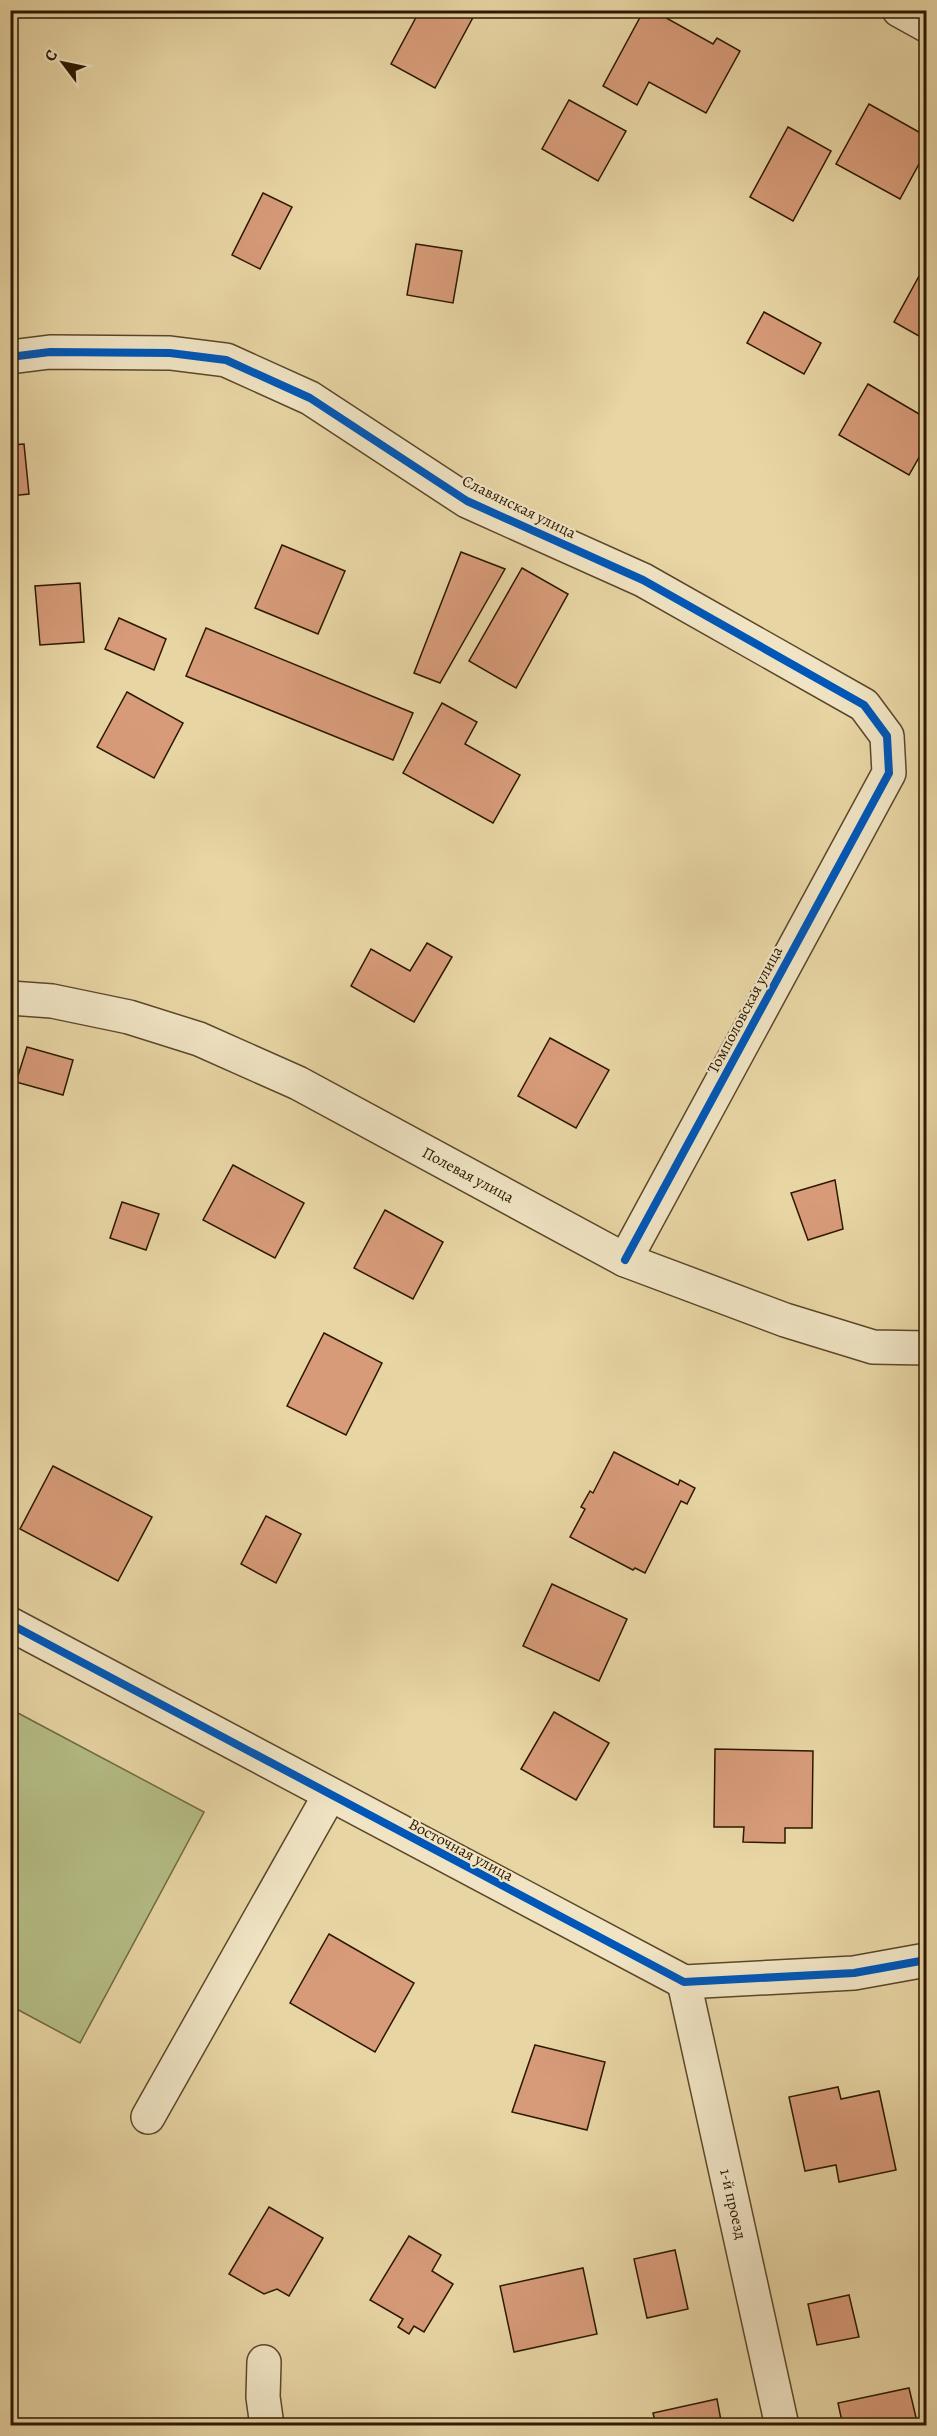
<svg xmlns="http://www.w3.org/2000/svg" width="937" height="2436" font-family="Alegreya,serif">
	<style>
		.green { fill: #b5bd86; stroke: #706a43; stroke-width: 1.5 }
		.building { fill: #d79b79; stroke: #2c1800; stroke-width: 1.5 }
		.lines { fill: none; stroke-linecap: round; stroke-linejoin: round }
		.minor-casing { stroke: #5b4729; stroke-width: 36 }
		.minor { stroke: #f0e4c4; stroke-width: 33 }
		.cycleway-casing { stroke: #f0e4c4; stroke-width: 11 }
		.cycleway { stroke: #0057b8; stroke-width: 8 }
		.labels { text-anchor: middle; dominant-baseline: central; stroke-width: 4.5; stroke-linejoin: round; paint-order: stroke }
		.street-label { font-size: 16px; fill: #2c1800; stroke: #f0e4c4 }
	</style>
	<rect width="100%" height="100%" fill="#e8d5a4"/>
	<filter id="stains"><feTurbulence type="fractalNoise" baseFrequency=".00333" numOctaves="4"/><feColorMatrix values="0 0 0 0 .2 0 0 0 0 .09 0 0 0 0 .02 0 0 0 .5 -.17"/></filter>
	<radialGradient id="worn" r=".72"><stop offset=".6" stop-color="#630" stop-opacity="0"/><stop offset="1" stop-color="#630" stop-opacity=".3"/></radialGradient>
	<!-- green -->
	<path class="green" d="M16 1712 204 1812 80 2043 11 2006 10 1722Z"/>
	<!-- building -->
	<g class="building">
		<path d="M420 10H477L435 88 391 64Z"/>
		<path d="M644 10H652L713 44 717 38 740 51 706 113 649 82 637 105 603 86Z"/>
		<path d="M569 100 626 131 598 181 542 149Z"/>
		<path d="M869 104 926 136V151L900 199 836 164Z"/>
		<path d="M788 127 831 151 793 221 750 197Z"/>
		<path d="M263 193 292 207 260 269 232 255Z"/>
		<path d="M10 237 14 266H10Z"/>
		<path d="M416 244 462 251 453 303 407 295Z"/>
		<path d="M924 267 926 268V340L894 322Z"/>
		<path d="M764 312 821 343 804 374 747 343Z"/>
		<path d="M868 384 926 418V445L909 475 839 435Z"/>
		<path d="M24 444 29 494 10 496V445Z"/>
		<path d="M282 545 345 571 318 634 255 608Z"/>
		<path d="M461 552 505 569 440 683 414 673Z"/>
		<path d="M522 568 568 594 516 688 469 661Z"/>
		<path d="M80 583 84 642 40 645 35 586Z"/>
		<path d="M119 618 166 639 154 670 105 649Z"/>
		<path d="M206 628 413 713 393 760 186 676Z"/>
		<path d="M127 692 183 723 154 778 97 747Z"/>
		<path d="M442 703 477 722 465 744 520 775 493 823 403 773Z"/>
		<path d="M427 943 452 957 414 1022 351 986 371 949 410 971Z"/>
		<path d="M550 1038 609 1070 576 1128 518 1096Z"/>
		<path d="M27 1047 73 1060 63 1095 16 1082Z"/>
		<path d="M233 1165 304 1203 275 1258 203 1220Z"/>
		<path d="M835 1180 843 1229 808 1240 791 1193Z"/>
		<path d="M122 1202 159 1214 146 1250 110 1238Z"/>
		<path d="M385 1210 443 1242 413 1299 354 1268Z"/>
		<path d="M324 1333 382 1363 346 1435 287 1406Z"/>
		<path d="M614 1452 678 1485 680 1480 695 1488 687 1504 681 1501 645 1573 635 1568 633 1570 570 1537 585 1509 581 1507 590 1491 593 1493Z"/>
		<path d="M53 1466 152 1517 118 1581 20 1529Z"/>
		<path d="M266 1516 301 1534 276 1583 241 1564Z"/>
		<path d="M552 1584 627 1619 599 1681 523 1646Z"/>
		<path d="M554 1712 609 1743 576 1800 521 1769Z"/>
		<path d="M715 1749 813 1751 812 1828H785V1843L743 1842 744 1827H714Z"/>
		<path d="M329 1934 414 1983 375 2052 290 2003Z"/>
		<path d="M535 2045 605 2062 587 2130 512 2112Z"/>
		<path d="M838 2087 841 2099 879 2091 896 2170 839 2182 836 2165 805 2171 789 2097Z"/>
		<path d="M269 2207 323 2238 289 2296 277 2289 264 2294 229 2274Z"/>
		<path d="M409 2236 441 2255 432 2271 453 2284 424 2332 414 2326 409 2334 398 2327 403 2319 370 2300Z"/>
		<path d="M675 2250 688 2309 647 2318 634 2259Z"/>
		<path d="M583 2268 597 2334 514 2352 500 2286Z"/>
		<path d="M849 2295 859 2337 817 2345 808 2304Z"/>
		<path d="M909 2388 918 2426H843L838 2403Z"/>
		<path d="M717 2399 722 2426H656L653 2413Z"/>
	</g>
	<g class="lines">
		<!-- minor casing -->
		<g class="minor-casing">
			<g id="minor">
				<path d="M899 10 926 25"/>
				<path d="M10 357 50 352 170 353 226 360 310 398 467 501 643 580 864 705 887 736 889 773 625 1260"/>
				<path d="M10 998 52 1001 129 1017 199 1039 298 1083 625 1260 785 1320 873 1347 926 1348"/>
				<path d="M10 1624 684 1982 854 1973 926 1960"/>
				<path d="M684 1982 782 2426"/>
				<path d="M148 2117 329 1796"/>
				<path d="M264 2362 263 2397 267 2426"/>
			</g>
		</g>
		<!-- minor -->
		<use href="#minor" class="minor"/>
		<!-- cycleway casing -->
		<g class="cycleway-casing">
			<g id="cycleway">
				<path d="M10 357 50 352 170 353 226 360 310 398 467 501 643 580 864 705 887 736 889 773 625 1260"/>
				<path d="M10 1624 684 1982 854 1973 926 1960"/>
			</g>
		</g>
		<!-- cycleway -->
		<use href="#cycleway" class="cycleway"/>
	</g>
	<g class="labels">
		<!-- street labels -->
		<g class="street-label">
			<text transform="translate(519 507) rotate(26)">Славянская улица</text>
			<text transform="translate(745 1010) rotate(-62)">Томполовская улица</text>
			<text transform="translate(468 1175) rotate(28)">Полевая улица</text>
			<text transform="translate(461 1850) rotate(28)">Восточная улица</text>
			<text transform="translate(733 2204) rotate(77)">1-й проезд</text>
		</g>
	</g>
	<!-- margin -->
	<rect width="937" height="2436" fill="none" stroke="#e8d5a4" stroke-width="36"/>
	<rect x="12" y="12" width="913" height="2412" fill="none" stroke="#2c1800" stroke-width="3"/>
	<rect x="18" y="18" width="901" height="2400" fill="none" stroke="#2c1800" stroke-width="1.5"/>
	<!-- north arrow -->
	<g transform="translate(63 63) rotate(302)" stroke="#f0e4c4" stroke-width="4.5" paint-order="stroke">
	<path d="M0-4.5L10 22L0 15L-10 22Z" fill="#2c1800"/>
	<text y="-9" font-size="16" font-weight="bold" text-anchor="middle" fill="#2c1800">С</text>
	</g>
	<rect width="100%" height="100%" filter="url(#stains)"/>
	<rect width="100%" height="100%" fill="url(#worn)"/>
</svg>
